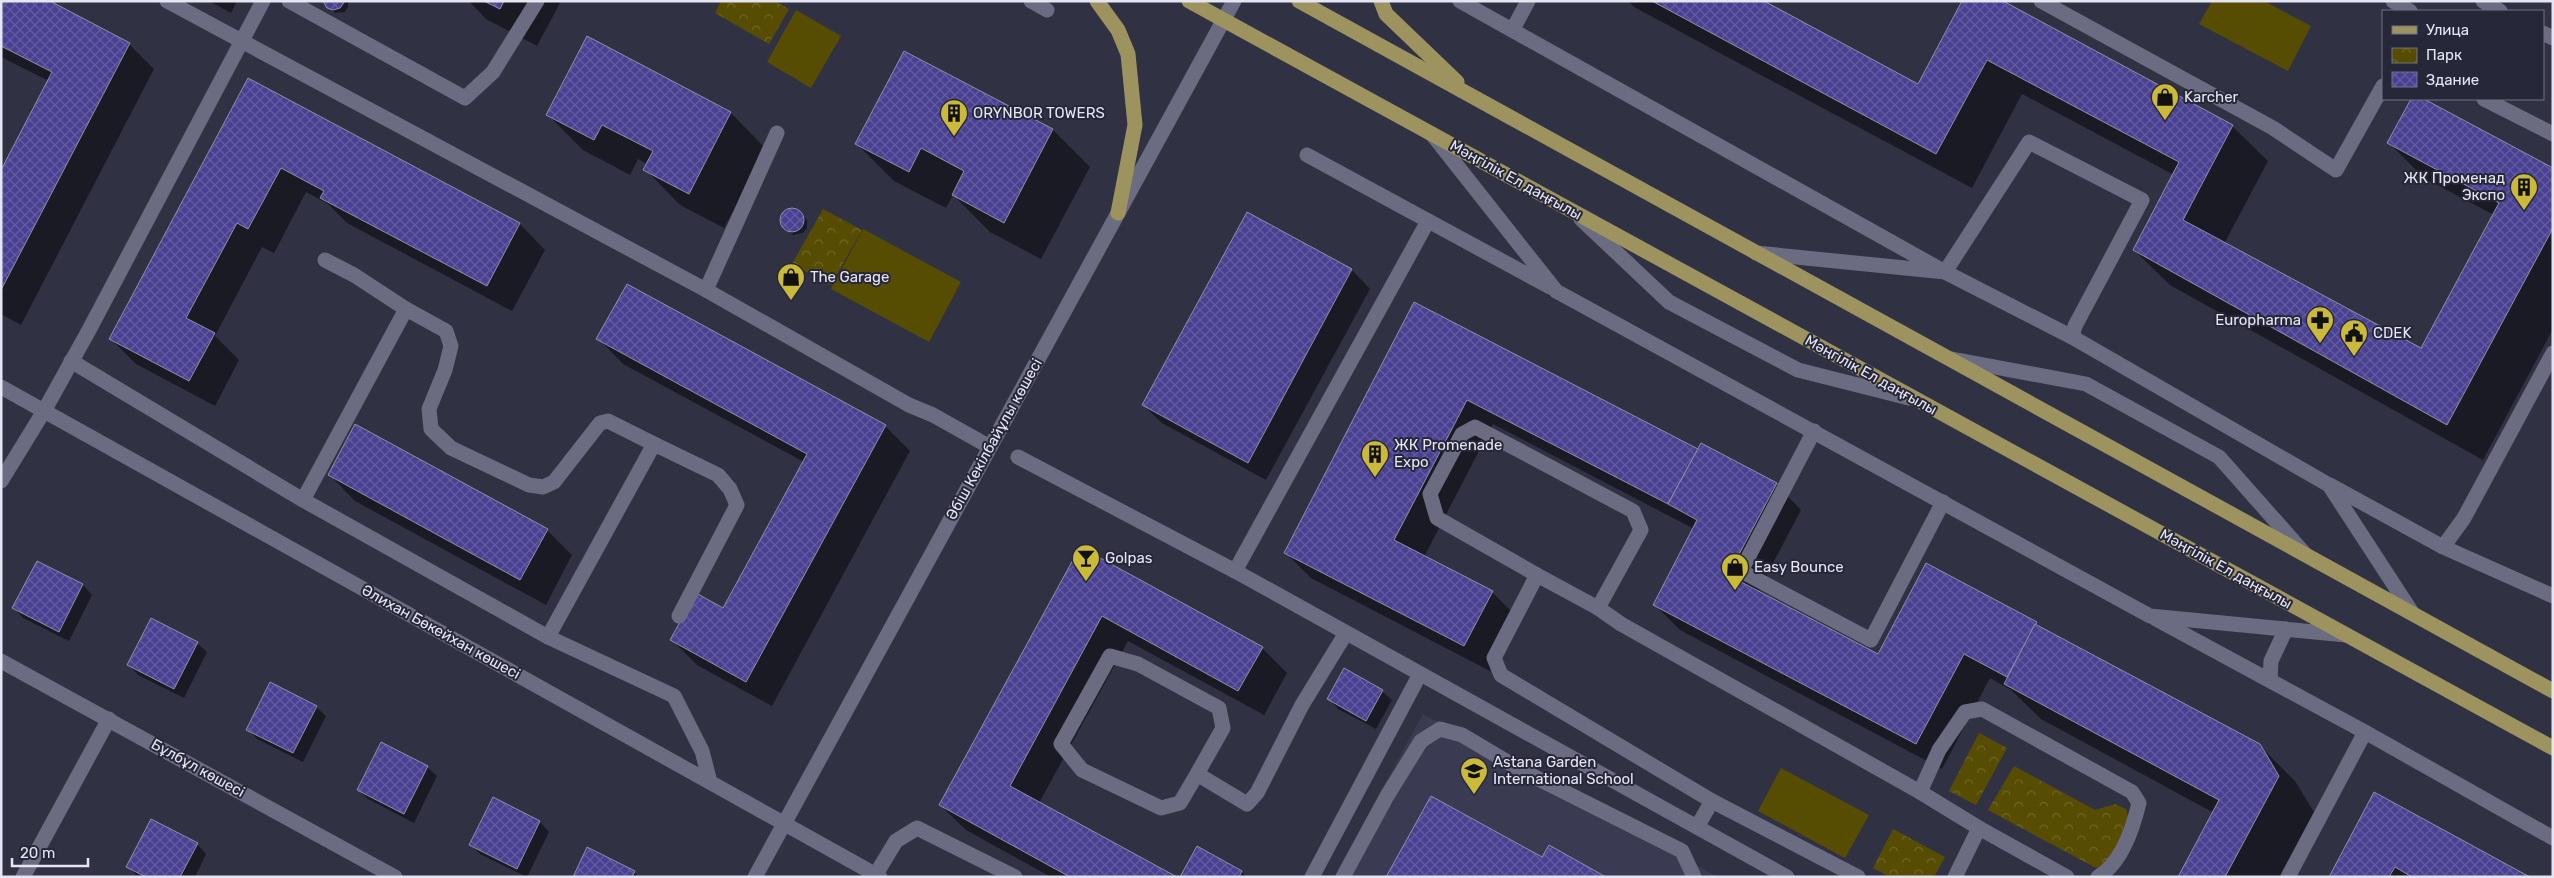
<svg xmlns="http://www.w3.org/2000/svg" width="2554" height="878" font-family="Rubik,sans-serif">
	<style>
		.built { fill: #3a3a53 }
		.grass { fill: #564d02 }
		.park { fill: url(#park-crowns) }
		.shadow { fill: #0007 }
		.building { fill: url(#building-cross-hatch); stroke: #8e8fa5 }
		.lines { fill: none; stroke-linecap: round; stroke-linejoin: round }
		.minor { stroke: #6b6b81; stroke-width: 15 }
		.major { stroke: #9c935e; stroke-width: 15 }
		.labels { text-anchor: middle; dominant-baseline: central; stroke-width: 4; stroke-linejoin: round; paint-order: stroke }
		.poi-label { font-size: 15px; fill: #e6e6f3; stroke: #27273a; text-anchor: start }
		.street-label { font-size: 15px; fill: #e6e6f3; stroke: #27273a }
	</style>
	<defs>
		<pattern id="park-crowns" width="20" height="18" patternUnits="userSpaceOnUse" patternTransform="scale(1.25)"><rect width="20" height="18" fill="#564d02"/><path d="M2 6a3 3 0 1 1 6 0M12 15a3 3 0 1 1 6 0" fill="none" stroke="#6e6727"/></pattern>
		<pattern id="building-cross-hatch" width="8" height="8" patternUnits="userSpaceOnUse" patternTransform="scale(1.25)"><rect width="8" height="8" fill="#494091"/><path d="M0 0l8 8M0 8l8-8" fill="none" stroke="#635ca1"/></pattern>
	</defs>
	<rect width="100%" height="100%" fill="#313144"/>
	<!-- built -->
	<path class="built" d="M1423 714 1718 877H1334Z"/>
	<!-- grass -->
	<g class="grass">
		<path d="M2212 1H2264L2311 26 2288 71 2199 24Z"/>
		<path d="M796 10 841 36 811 88 767 62Z"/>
		<path d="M863 229 961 282 929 342 831 289Z"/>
		<path d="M1781 768 1869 815 1845 858 1758 811Z"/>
	</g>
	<!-- park -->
	<g class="park">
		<path d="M721 1H775L789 9 769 44 715 13Z"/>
		<path d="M823 209 862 230 831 285 792 264Z"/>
		<path d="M1979 733 2007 748 1976 805 1949 791Z"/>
		<path d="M2014 766 2095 810 2115 804 2126 809C2133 824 2111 865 2096 868L1988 810Z"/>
		<path d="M1893 829 1945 857 1934 877H1889L1873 868Z"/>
	</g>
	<!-- shadow -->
	<g class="shadow">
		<path d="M1 1 129 44 154 69 21 325 1 314V172L49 81 1 57Z"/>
		<path d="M209 1H237L231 13Z"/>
		<path d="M325 1H348V7L345 12 335 13Z"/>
		<path d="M469 1H561L537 46 486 19Z"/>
		<path d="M1628 1H1761L1918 86 1964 1 2232 126 2268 161 2224 244 2422 350 2494 215 2424 178 2389 143 2412 99H2421L2553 169V329L2483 460 2170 285 2134 250 2174 175 2022 94 1972 188 1634 7Z"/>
		<path d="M588 38 731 113 766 149 724 228 680 205 645 169 647 164 638 159 630 175 583 150 547 114Z"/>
		<path d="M904 52 1053 130 1090 167 1041 259 990 232 953 195 946 208 894 181 857 144Z"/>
		<path d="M248 80 520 224 545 250 512 311 347 223 328 204 306 192 274 253 262 247 215 336 239 360 215 406 136 364 111 339Z"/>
		<path d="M793 209 807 220V228L803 233 793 235 782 225V215L786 210Z"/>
		<path d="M1247 214 1352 270 1370 289 1266 480 1162 423 1143 405Z"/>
		<path d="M1414 303 1698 450 1776 484 1801 510 1758 592 1879 656 2036 623 2042 629 2259 745 2295 781 2314 812 2279 877H2179L2214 813 2041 719 2011 690 1990 678 1942 769 1680 630 1654 604 1694 529 1493 424 1424 557 1492 592 1517 617 1490 671 1311 578 1286 553Z"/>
		<path d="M598 338 885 426 910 451 772 706 697 665 672 640 723 610 804 462 623 364Z"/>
		<path d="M330 475 547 530 572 555 546 605 355 501Z"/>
		<path d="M1080 549 1262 648 1287 673 1264 715 1128 641 1039 803 1174 877H1051L966 830 940 805Z"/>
		<path d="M37 562 83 585 92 595 69 641 23 618 14 608Z"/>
		<path d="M197 643 207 652 184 698 138 675 129 665Z"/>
		<path d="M1382 691 1392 700 1376 729 1338 709 1329 699Z"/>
		<path d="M316 707 326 716 303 762 257 739 247 729Z"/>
		<path d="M427 767 437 776 414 823 368 799 358 790Z"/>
		<path d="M2375 794 2527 877H2330Z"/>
		<path d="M494 799 540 822 549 832 527 877 480 854 471 845Z"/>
		<path d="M197 844 206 854 195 877H138L128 867Z"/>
		<path d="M634 872 638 877H574Z"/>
		<path d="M1242 872 1246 877H1182Z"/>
	</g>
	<!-- building -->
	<g class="building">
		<path d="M1 1H50L130 43 1 290V170L52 72 1 46Z"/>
		<path d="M323 1H345L340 8 333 10 327 8Z"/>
		<path d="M484 1H504L500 9Z"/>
		<path d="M1652 1H1764L1918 84 1962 1H2003L2233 125 2183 220 2421 348 2499 203 2387 143 2411 99H2424L2553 168V228L2447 425 2133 250 2179 162 1987 60 1936 154Z"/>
		<path d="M587 36 731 112 689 194 643 170 653 151 602 125 594 140 546 115Z"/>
		<path d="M904 51 1053 129 1004 223 952 195 964 171 921 148 909 172 855 144Z"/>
		<path d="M248 78 520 223 487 286 320 198 324 191 281 168 248 229 237 223 186 318 215 333 189 381 109 339Z"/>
		<circle cx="792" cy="220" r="12"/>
		<path d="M1247 212 1352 269 1248 463 1142 405Z"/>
		<path d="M627 284 886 425 746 682 670 640 696 593 723 608 807 454 596 339Z"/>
		<path d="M1414 302 1698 449 1668 504 1467 400 1394 540 1493 591 1464 646 1284 553Z"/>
		<path d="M355 424 548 529 520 580 328 475Z"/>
		<path d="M1701 443 1777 483 1728 575 1878 654 1926 563 2037 622 2007 677 1964 654 1916 744 1653 605 1697 520 1668 504Z"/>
		<path d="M1080 547 1263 647 1238 691 1102 616 1010 786 1177 877H1070L939 805Z"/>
		<path d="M37 561 83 584 59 632 12 608Z"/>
		<path d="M151 618 198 642 174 689 127 665Z"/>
		<path d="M2035 624 2260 744 2279 776 2225 877H2178L2219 800 2004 684Z"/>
		<path d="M1344 668 1383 690 1366 721 1327 699Z"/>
		<path d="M270 682 317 706 293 753 246 730Z"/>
		<path d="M381 742 428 766 404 814 357 790Z"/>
		<path d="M2374 792 2517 870 2530 877H2412L2395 867 2389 877H2329Z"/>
		<path d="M1431 796 1542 857 1549 845 1606 877H1386Z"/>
		<path d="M493 797 540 821 517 869 469 845Z"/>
		<path d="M151 819 198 843 180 877H146L126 867Z"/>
		<path d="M1197 846 1242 871 1239 877H1180Z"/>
		<path d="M587 847 635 871 632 877H573Z"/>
	</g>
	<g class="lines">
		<!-- minor -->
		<g class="minor">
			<path d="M167 1 706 290"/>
			<path d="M289 1 465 98 493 72 537 1"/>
			<path d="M1031 1 1047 10"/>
			<path d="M1460 1 1945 272 2029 142 2142 200 2075 326 2072 337"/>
			<path d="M2041 1 2273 128 2336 170 2383 86"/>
			<path d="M2393 1 2410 11"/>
			<path d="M2483 1 2500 11"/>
			<path d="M1513 29 1528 1"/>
			<path d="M2543 33 2553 38"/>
			<path d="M2484 99 2553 134"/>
			<path d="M777 133 706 290 909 405 933 415 990 447"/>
			<path d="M1432 134 1556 291 2150 616 2346 635"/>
			<path d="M1307 155 1550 287"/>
			<path d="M1581 219 1669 302 1798 370 1909 398"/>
			<path d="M1428 221 1235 571 1787 877"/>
			<path d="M1756 253 1945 272 2072 337 2329 485 2413 614"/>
			<path d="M406 309 446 331 451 346 445 370 429 409 431 429 451 448 529 485 543 487 554 482 600 423 608 421 654 444"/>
			<path d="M1952 359 2086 384 2219 457 2304 553"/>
			<path d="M71 361 303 500 548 637 674 696 702 751 710 782"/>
			<path d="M1 387 880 877"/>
			<path d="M1814 431 1741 571 1871 640 1943 502"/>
			<path d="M1018 457 1235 571"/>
			<path d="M1 481 44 411 89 330 263 1"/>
			<path d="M2330 485 2443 547 2553 596"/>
			<path d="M303 500 406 309 354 275 325 260"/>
			<path d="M2443 547 2464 518 2553 353"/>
			<path d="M1537 575 1598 608"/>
			<path d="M2156 619 2365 732 2553 838"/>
			<path d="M548 637 654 444 718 475 730 489 737 505 679 616"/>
			<path d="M1 661 395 877"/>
			<path d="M2270 680 2271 661 2286 629"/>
			<path d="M1197 774 1180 803 1161 808 1082 770 1061 744 1110 656 1138 664 1219 708 1223 728 1197 774 1247 804 1257 793 1302 705 1346 633"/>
			<path d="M1920 792 1979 828"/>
			<path d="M1697 827 1712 801"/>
			<path d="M876 874 896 841 917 828 1015 877"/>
			<path d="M23 877 109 719"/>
			<path d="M755 877 1234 1"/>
			<path d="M1312 877 1420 674"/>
			<path d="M1343 877 1387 796 1421 741 1440 729 1462 735 1521 770 1682 851 1694 877"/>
			<path d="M1858 877 1712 801 1501 675 1494 658 1537 575 1437 518 1430 494 1462 434 1475 427 1633 511 1641 530 1598 608 1621 624 1920 792 1939 750 1965 712 1982 709 2132 792 2139 803C2133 828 2122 863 2098 877"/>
			<path d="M1955 877 1979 828 2067 877"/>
			<path d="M2288 877 2365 732"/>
		</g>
		<!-- major -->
		<g class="major">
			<path d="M1097 1 1118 30 1128 54 1135 125 1118 213"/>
			<path d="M1189 1 2553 748"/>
			<path d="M1299 1 2553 691"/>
			<path d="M1381 1 1386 14 1457 82"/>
		</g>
	</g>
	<!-- icons -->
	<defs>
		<g id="shop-pin" transform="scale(1.4375)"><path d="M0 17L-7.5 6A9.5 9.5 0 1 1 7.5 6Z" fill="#cbb939" stroke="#27273a"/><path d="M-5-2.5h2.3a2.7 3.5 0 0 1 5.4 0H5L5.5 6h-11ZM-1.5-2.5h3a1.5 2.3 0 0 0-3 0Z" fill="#111"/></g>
		<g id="building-pin" transform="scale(1.4375)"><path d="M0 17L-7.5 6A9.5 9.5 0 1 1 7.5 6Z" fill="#cbb939" stroke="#27273a"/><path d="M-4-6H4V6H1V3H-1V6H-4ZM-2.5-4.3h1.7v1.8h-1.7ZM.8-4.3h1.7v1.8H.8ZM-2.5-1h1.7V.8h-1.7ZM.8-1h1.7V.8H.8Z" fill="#111"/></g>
		<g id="pharmacy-pin" transform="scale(1.4375)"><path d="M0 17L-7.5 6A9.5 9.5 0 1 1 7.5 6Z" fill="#cbb939" stroke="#27273a"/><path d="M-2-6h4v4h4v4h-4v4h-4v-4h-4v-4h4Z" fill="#111"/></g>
		<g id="civic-pin" transform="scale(1.4375)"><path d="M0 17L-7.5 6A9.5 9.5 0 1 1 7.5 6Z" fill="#cbb939" stroke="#27273a"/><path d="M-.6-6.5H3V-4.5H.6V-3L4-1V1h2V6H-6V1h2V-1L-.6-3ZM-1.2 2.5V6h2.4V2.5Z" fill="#111"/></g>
		<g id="bar-pin" transform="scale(1.4375)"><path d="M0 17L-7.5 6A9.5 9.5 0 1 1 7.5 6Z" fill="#cbb939" stroke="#27273a"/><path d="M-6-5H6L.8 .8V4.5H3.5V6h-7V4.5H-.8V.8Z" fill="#111"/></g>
		<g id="school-pin" transform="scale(1.4375)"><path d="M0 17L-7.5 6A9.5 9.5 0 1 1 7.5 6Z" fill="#cbb939" stroke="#27273a"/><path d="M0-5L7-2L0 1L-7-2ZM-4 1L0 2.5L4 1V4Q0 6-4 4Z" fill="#111"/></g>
	</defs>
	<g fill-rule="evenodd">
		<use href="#shop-pin" x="2165" y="97"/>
		<use href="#building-pin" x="954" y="113"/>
		<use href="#building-pin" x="2524" y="187"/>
		<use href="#shop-pin" x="791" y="277"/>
		<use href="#pharmacy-pin" x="2320" y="320"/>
		<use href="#civic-pin" x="2354" y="333"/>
		<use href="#building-pin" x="1375" y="454"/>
		<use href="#bar-pin" x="1086" y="558"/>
		<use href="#shop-pin" x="1735" y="567"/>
		<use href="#school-pin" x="1474" y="771"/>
	</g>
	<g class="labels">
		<!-- poi labels -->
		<g class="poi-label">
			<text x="2184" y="97">Karcher</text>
			<text x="973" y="113">ORYNBOR TOWERS</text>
			<text x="2505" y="178" text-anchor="end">ЖК Променад<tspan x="2505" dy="17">Экспо</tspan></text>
			<text x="810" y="277">The Garage</text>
			<text x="2301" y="320" text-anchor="end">Europharma</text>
			<text x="2373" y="333">CDEK</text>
			<text x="1394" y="445">ЖК Promenade<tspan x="1394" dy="17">Expo</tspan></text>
			<text x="1105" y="558">Golpas</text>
			<text x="1754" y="567">Easy Bounce</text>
			<text x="1493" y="762">Astana Garden<tspan x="1493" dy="17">International School</tspan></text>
		</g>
		<!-- street labels -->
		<g class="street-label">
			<text transform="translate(1516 180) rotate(29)">Мәңгілік Ел даңғылы</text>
			<text transform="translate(1871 375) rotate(29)">Мәңгілік Ел даңғылы</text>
			<text transform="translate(994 439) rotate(-61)">Әбіш Кекілбайұлы көшесі</text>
			<text transform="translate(2226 569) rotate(29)">Мәңгілік Ел даңғылы</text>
			<text transform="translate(441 632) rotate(29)">Әлихан Бөкейхан көшесі</text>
			<text transform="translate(198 768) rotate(29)">Бұлбұл көшесі</text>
		</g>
	</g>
	<!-- border -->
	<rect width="2554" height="878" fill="none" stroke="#e6e6f3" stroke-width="5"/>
	<!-- legend -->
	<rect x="2382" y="10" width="162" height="90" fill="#27273a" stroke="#737384"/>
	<rect x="2392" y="26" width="25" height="8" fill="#9c935e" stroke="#737384"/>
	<text x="2426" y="35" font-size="15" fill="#e6e6f3">Улица</text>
	<rect x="2392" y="48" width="25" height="15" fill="url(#park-crowns)" stroke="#737384"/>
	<text x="2426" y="60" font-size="15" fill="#e6e6f3">Парк</text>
	<rect x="2392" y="72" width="25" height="15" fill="url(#building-cross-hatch)" stroke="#737384"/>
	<text x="2426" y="85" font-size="15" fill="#e6e6f3">Здание</text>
	<!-- scale -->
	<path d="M12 858v8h76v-8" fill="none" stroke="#e6e6f3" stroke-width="2.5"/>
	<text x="20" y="858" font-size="15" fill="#e6e6f3" stroke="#27273a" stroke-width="4" paint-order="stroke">20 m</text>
</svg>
